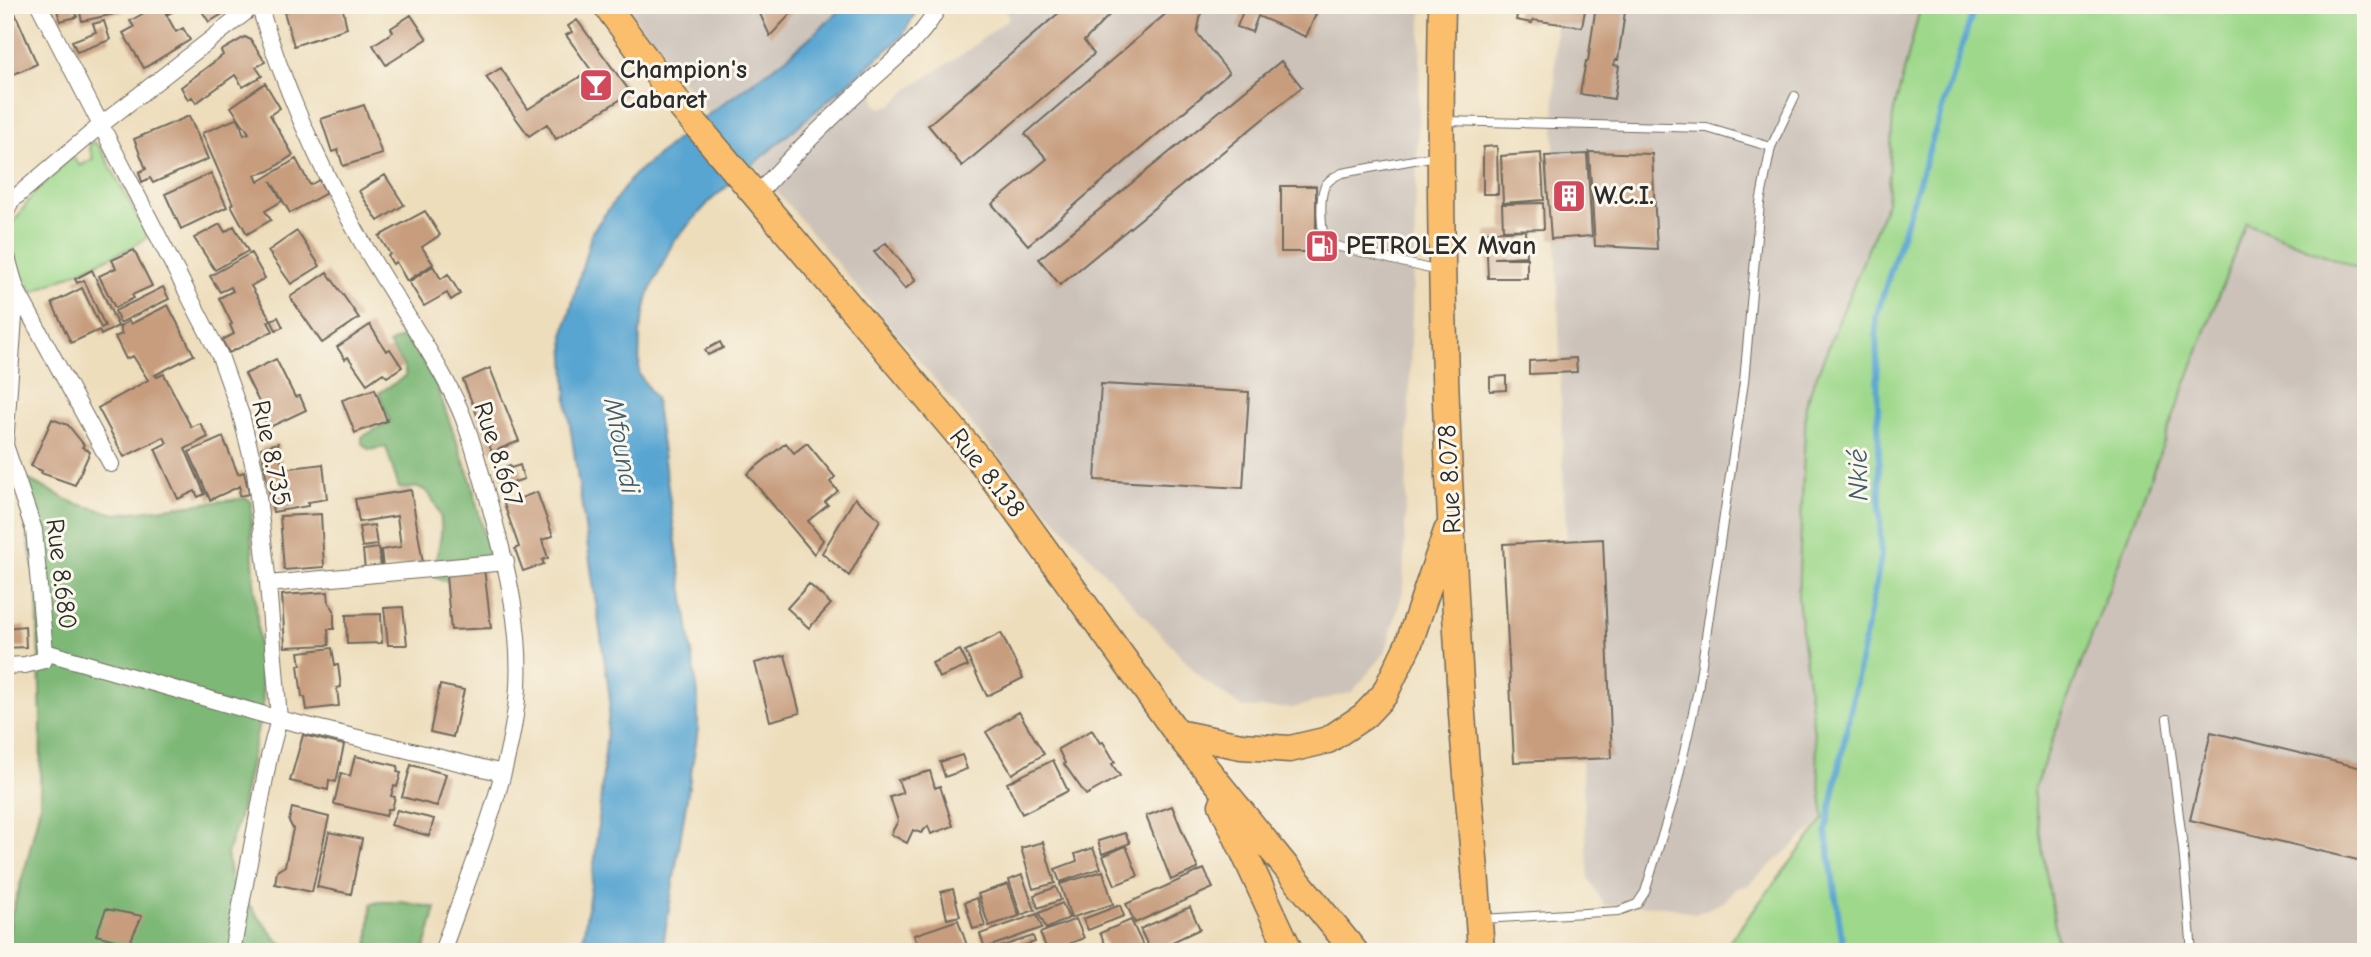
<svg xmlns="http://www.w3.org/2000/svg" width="2371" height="957" viewBox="0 0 2371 957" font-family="'Comic Neue',sans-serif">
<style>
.industrial{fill:#ccc2b9}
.green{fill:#9ed88b;stroke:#64825b;stroke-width:2}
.forest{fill:#7eb877;stroke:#547251;stroke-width:2}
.water{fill:#59a5d1;stroke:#42687e;stroke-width:2}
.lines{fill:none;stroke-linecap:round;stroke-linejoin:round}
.stream{stroke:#59a5d1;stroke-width:6}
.building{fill:#c79d7e}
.service-casing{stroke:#6f695d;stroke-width:10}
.minor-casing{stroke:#6f695d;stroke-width:18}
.primary-casing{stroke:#6f695d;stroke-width:29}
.trunk-casing{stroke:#6f695d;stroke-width:29}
.service{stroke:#fff;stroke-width:8}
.minor{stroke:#fff;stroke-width:16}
.primary{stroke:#fabe6d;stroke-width:26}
.trunk{stroke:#fabe6d;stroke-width:26}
.labels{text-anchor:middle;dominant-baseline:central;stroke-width:6;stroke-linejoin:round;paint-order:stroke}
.poi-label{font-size:26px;font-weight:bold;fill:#2b2b2b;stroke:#fbf7ec;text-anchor:start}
.street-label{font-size:26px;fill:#2b2b2b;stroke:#fbf7ec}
.water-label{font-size:28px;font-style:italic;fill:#3d5c6d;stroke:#fbf7ec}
</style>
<rect width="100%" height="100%" fill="#fbf7ec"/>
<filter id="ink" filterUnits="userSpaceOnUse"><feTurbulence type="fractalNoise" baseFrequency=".0143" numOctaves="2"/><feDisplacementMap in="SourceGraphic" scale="14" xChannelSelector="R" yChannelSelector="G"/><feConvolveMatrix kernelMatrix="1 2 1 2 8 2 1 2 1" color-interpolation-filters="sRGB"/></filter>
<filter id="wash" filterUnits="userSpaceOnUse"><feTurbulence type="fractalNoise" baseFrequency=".00686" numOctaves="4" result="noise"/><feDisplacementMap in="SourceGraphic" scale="28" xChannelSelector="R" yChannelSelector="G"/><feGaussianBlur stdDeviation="1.57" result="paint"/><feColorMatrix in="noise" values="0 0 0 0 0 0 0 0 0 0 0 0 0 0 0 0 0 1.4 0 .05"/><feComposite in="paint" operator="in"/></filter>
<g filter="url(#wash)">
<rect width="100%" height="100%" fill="#edddbb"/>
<path class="industrial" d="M624 5H869L874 35 875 104 881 108 893 104 910 88 967 51 1008 19V15L1003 8 997 10 1002 5H1422L1403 591 1385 653 1352 692 1292 708H1243L1201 678 1013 473 774 188 700 103Z
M1556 5H1921L1893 115 1887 202 1806 402 1798 598 1824 819 1748 885 1735 889 1724 902 1695 914 1667 906 1604 905 1589 879 1564 497 1554 155Z
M2246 223 2366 272V952H2022L2033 793Z"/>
<path class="green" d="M1921 5H2366V272L2246 223 2033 792 2059 952H1721L1824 819 1798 598 1806 402 1887 202 1893 115Z
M93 142 100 147 148 237 128 249 33 292 18 271 9 229 32 196 67 160 73 157 80 166 93 159 89 145Z"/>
<path class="forest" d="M403 337 418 354 434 379 471 481 490 560C476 567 443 594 432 572 439 548 449 521 432 499 429 494 426 489 420 488 413 486 406 490 399 488L386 447 369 450 362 443V437L390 421 379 393 406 376 404 367 389 344Z
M17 474 74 503 116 514 247 498 252 503 251 531 263 703 239 818 227 853 231 882 277 940 297 952H5L11 916 28 858 40 805 41 721 37 588Z
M379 902H402L436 908 424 952H368L371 904Z"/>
<path class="water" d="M847 5H920L901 38 710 201 673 242 648 295 640 331 639 374 655 398 698 694V730L662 952H581L595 858 610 698 567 404 564 333 592 232 633 176 695 124 786 58Z"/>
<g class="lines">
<path class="stream" d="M1844 952 1826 831 1881 558 1876 317 1975 5"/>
</g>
<g id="blocks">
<path class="building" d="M56 5H74L77 17 60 21Z
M78 5H121L123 12 82 21Z
M158 5H161L176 32 183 28 190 40 144 68 123 33 134 27 130 21Z
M164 5H185L168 14Z
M198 5H220L224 13 209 22Z
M304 5H342L347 28 294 46 284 12Z
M756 5H799L770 36Z
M1068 5H1119L1084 41 1094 54 962 166 928 125Z
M1176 5H1203L1197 33 1229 73 1028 245 992 204 1047 159 1025 134Z
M1230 5H1320L1306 37 1258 16 1252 32 1237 27 1243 11Z
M1519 5H1586L1582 27 1533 20 1532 23 1516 20Z
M1596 5H1626L1618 60H1615L1614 65 1619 66 1614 99 1580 94 1586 61H1588Z
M15 13 37 64 5 78V18Z
M411 15 427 39 386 65 373 45 393 32 391 28Z
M577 20 631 93 556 139 547 124 529 136 486 77 501 68 528 109 591 70 566 35 572 32 568 26Z
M104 21 110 40 77 52 72 41 96 32 93 24Z
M245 37 251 40 265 62 256 67 262 76 243 87 235 75 196 103 192 97 188 100 181 87 223 55 221 51Z
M1281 61 1302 87 1060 285 1039 259Z
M265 83 280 108 270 115 293 155 269 171 255 175 258 182 296 159 310 185 319 180 326 193 290 213 271 181 282 201 265 211 271 220 247 234 231 205 233 204 202 133 238 118 244 135 249 133 231 107Z
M364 105 382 154 343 166 338 150 332 152 321 119Z
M189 116 208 159 153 183 150 178 142 182 139 172 146 169 134 139Z
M1497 146 1498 194H1483V147Z
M1589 152 1652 154 1657 249 1595 246Z
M1541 153 1544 200 1503 203 1501 156Z
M1587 154 1592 236 1551 239 1545 156Z
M211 173 227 207 181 229 165 194Z
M385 175 404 205 378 221 359 191Z
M1281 186H1316V252H1281Z
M1543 203 1544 229 1503 230 1502 204Z
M425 211 440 235 422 247 433 264 407 281 396 262 393 264 388 256 390 254 379 236Z
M220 224 225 232 234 226 248 251 215 270 194 238Z
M1525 230 1526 256 1494 258H1527V278H1488L1486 232Z
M297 231 320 266 291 284 268 251Z
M886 243 916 280 905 289 874 252Z
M134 250 152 286 132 295 134 298 115 308 99 276 116 268 112 260Z
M251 253 265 278 251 286 271 320 268 322 273 331 229 353 222 340 234 334 230 325 232 324 219 298 233 291 231 287 220 292 210 276Z
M433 266 441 279 448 274 460 294 451 300 447 293 424 306 409 282Z
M92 270 118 326 101 335 99 330 71 343 52 303 82 288 101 328 105 326 84 280 77 283 75 279Z
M327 272 359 318 322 343 290 297Z
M163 287 169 299 120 323 115 311Z
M168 305 194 355 155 375 157 377 164 374 191 427 200 423 208 437 185 449 205 494 198 497 195 491 178 499 155 449 167 443 164 437 124 457 98 408 148 380 133 356 126 359 115 337 122 334 119 327 129 321 131 324Z
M278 317 283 327 276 330 271 320Z
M370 325 386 351 390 349 402 367 387 377 383 373 367 384 348 357 345 359 337 347Z
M720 342 723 348 708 355 705 350Z
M1576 358 1577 372 1529 374V361Z
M276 359 295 397 300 396 306 410 268 428 261 414 264 412 245 374Z
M490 368 519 441 492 452 463 380Z
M1506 376V390L1490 391V377Z
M1101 384 1249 392 1243 488 1095 480Z
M375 389 387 421 355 433 342 400Z
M52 419 68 425 84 445 82 447 90 452 75 485 41 473 42 471 31 466Z
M223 437 238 474 244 472 249 494 239 496 240 486 210 500 189 452Z
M278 443 283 469 323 464 327 499 308 502V506L273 512 261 448Z
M786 443 794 453 807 443 835 477 830 482 838 491 825 502 828 505 808 521 823 540 814 554 747 474Z
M510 465 511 468 520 465 524 479 505 485 498 469Z
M411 490 423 563 383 568 381 550 401 547 397 516 359 522 355 499Z
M537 492 553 536 542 540 548 558 542 560 544 564 523 571 515 549 519 547 504 504Z
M855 498 880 520 849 576 822 553Z
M321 514 324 567 284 570 280 516Z
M374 525 377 545 362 547 359 527Z
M1603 539 1612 758 1514 762 1503 544Z
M379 548 381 568 365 570 363 550Z
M484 568 491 628 451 630 446 576Z
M809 584 831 604 809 628 787 608Z
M328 592 329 603 334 610V629H328L329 645 285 647 282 595Z
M403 607 407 645H388L384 608Z
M381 614 382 643 347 644 346 615Z
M25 626 26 647 5 648V628Z
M1001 633 1023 678 987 696 965 651Z
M332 648 335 665H338L341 687 337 688 339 706 307 710 305 697H302L298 665H301L299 652Z
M960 650 968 666 939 678 932 663Z
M785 655 800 713 770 721 755 663Z
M440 685 464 690 453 737 430 732Z
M1019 712 1044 754 1012 774 986 732Z
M1092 730 1100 743 1103 742 1115 762 1112 764 1120 776 1086 795 1064 764 1065 763 1058 749Z
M2211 732 2366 769V862L2190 820Z
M303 735 344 745 336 782 329 780 328 790 290 781Z
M962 755 967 769 945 777 940 762Z
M355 756 398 766 397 772 401 773 397 787 394 786 391 796 395 797 392 809H388L386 816 334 804 341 773 350 776Z
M1053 760 1068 791 1022 814 1007 783Z
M411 765 446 774 437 806 402 797Z
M930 771 935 788 940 786 953 826 931 834 928 826 921 833 913 830 907 843 891 834 898 821 890 797 903 793 898 780Z
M1172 806 1198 869 1171 880 1146 816Z
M292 808 329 817 312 892 275 884 277 871 285 866 293 829 289 821Z
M397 810 434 819 429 836 391 825Z
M329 832 362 839 351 894 317 887Z
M1125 833 1130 843 1102 854 1098 841Z
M1043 842 1055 883 1033 889 1021 848Z
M1126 846 1138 876 1115 885 1103 856Z
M1093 848 1101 868 1060 882 1055 869 1077 861 1075 854Z
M1204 869 1213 888 1135 923 1126 904Z
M1103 871 1113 904 1071 918 1060 884Z
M1022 875 1035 910 1021 915 1009 880Z
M1008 884 1019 916 989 926 978 894Z
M1056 887 1061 900 1038 908 1034 895Z
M953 889 960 916 947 919 941 892Z
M977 898 985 926 973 929 965 902Z
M1062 903 1069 918 1046 929 1039 913Z
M1120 905 1124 916 1088 930 1083 919Z
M1190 907 1200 929 1168 944 1172 952H1151L1140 929Z
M106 909 142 916 129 944 96 935Z
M1037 914 1042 928 985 948 980 934Z
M1076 919 1084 938 1048 952 1040 933Z
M958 920 969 951 920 952 914 935Z
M1131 920 1146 952H1109L1100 933Z
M1033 936 1035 942 1002 952 1000 947Z"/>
</g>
</g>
<g filter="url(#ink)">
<use href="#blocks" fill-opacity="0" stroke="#6f695d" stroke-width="2"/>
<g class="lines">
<g class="service-casing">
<path id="service" d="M1446 121 1707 128 1771 147
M1436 156 1342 173C1335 176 1327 180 1324 188 1320 199 1320 236 1328 244L1438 271
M2167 719 2183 848 2192 952
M1482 919 1619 911 1637 904 1645 892 1674 797 1698 690 1744 382 1760 203 1771 147 1795 96"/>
</g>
<g class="minor-casing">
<path id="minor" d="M39 5 220 356 241 415 255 471 268 584 279 719 269 757 232 952
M259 5C283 85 316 160 357 233 388 290 428 343 456 401 470 430 477 461 486 491 506 562 527 640 515 715 503 796 469 875 442 952
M756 196C789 158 826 123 863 88 887 65 926 36 939 5
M5 214 11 201 102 124 255 5
M5 250 16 289 5 445 34 530 45 652 44 660 25 665 5 666
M16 289 111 464
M268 584 506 562
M45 652 279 719 503 773"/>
</g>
<g class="primary-casing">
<path id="primary" d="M606 5 682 108 983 464 1177 733 1355 952
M1222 805 1290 952"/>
</g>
<g class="trunk-casing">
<path id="trunk" d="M1442 5C1437 242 1447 478 1462 714 1468 793 1476 872 1481 952
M1177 733 1241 746 1290 749 1328 740 1364 716 1384 695 1409 643 1447 531"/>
</g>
<use href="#service" class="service"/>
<use href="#minor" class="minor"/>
<use href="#primary" class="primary"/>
<use href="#trunk" class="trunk"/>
</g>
</g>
<defs>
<g id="bar-square" transform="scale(1.75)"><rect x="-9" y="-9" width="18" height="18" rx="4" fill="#d1495b" stroke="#fbf7ec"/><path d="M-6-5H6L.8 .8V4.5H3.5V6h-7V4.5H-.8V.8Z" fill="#fff"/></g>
<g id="building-square" transform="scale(1.75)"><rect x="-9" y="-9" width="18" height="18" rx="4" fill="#d1495b" stroke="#fbf7ec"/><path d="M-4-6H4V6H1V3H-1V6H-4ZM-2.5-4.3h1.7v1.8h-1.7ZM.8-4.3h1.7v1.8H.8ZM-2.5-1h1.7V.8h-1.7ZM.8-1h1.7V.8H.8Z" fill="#fff"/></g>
<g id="fuel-square" transform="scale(1.75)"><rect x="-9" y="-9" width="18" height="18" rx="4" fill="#d1495b" stroke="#fbf7ec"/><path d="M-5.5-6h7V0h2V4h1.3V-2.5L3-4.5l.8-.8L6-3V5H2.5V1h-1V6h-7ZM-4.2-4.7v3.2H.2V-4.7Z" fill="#fff"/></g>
</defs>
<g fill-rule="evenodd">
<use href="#bar-square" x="596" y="85"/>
<use href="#building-square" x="1569" y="196"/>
<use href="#fuel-square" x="1322" y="246"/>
</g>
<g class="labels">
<g class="poi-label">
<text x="620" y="70">Champion's<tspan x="620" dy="30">Cabaret</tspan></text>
<text x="1594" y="196">W.C.I.</text>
<text x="1346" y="246">PETROLEX Mvan</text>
</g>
<g class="street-label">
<text transform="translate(271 453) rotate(78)">Rue 8.735</text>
<text transform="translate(498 454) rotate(72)">Rue 8.667</text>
<text transform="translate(987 473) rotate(52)">Rue 8.138</text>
<text transform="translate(1450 479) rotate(-93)">Rue 8.078</text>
<text transform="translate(61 574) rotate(83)">Rue 8.680</text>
</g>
<g class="water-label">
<text transform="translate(622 446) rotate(79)">Mfoundi</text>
<text transform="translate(1858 475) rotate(-91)">Nkié</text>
</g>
</g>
<rect width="2371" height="957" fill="none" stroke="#fbf7ec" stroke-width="28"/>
</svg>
